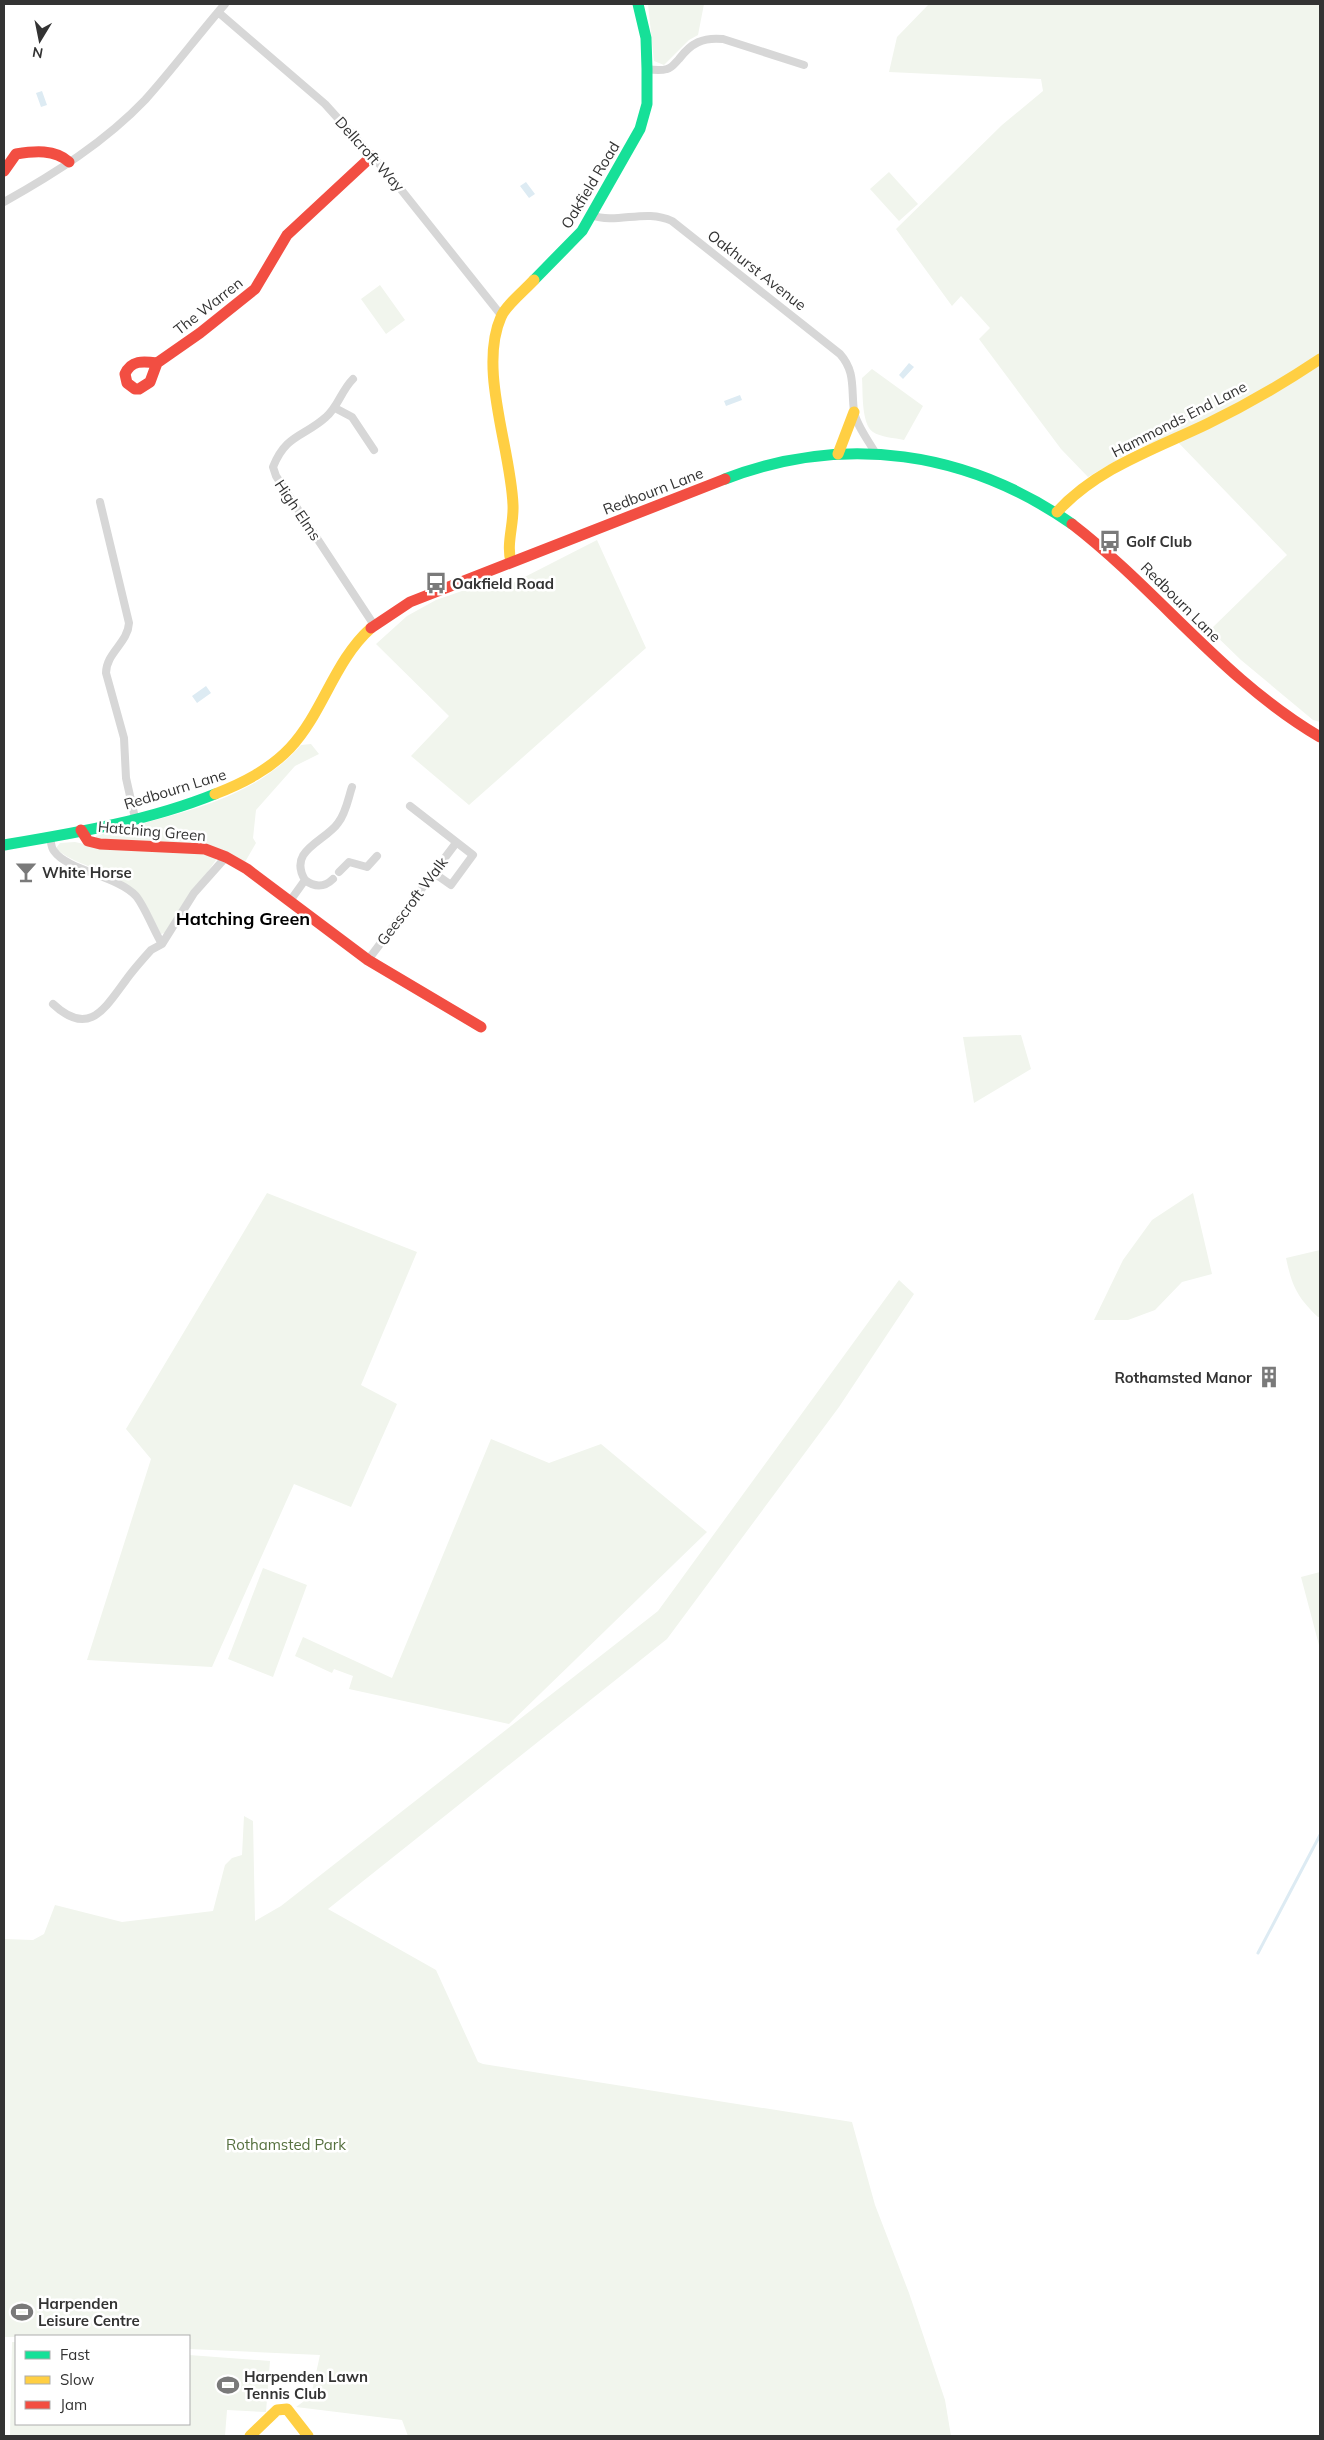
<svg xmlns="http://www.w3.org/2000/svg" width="1324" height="2440" viewBox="0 0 1324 2440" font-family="Mulish,sans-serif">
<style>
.green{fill:#f1f5ed}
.water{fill:#ddebf3}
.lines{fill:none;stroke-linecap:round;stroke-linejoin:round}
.stream{stroke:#ddebf3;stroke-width:3}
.street{stroke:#d7d7d7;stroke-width:8}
.fast{stroke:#16e098;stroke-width:11}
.slow{stroke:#ffcf43;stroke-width:11}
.jam{stroke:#f24e42;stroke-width:11}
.labels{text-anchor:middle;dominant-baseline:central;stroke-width:5;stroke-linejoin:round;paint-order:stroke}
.street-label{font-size:15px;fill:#333;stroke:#fff}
.poi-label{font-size:15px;font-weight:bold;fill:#333;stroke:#fff;text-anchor:start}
.park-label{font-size:15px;fill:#56703f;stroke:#fff}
.quarter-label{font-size:18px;font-weight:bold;fill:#000;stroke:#fff}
</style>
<rect width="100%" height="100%" fill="#fff"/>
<path class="green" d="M648 4H704L698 35 689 40 664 65 654 61Z
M929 4H1320V722L1313 720 1241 660 1210 630 1287 555 1172 436 1136 449 1088 477 1061 449 979 339 990 328 961 296 952 306 896 229 1002 125 1043 91 1041 79 889 72 897 37Z
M889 172 918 204 899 221 870 189Z
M380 285 405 320 386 334 361 299Z
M872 369 923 406 904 440C895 438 880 437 873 432 861 424 863 391 862 378Z
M597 540 646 648 469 805 411 756 449 716 376 644 407 616 436 600 462 591H497Z
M311 744 319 754 295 766 256 810 253 838 256 843 245 862 221 849 96 840V836C167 815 250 804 301 745Z
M75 842 103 848 209 853 218 857 165 933 161 934C141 892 134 884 90 867 79 862 64 857 56 848L60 843Z
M1021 1035 1031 1069 974 1103 963 1037Z
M267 1193 417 1252 361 1385 397 1404 351 1507 294 1484 212 1667 87 1660 151 1459 126 1429Z
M1193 1193 1212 1274 1182 1282 1155 1310 1128 1320H1094L1123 1260 1152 1220Z
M1320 1250V1317H1318C1297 1297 1292 1286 1286 1258Z
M899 1280 914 1294 839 1407 667 1639 328 1909 436 1970 478 2062 483 2064 852 2122 875 2205 909 2293 945 2400 951 2436H408L402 2420 296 2407 311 2396 320 2355 189 2349V2336L4 2337V1939L33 1940 44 1934 55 1905 122 1922 213 1911 225 1865 232 1858 242 1855 244 1816 253 1821 255 1921 281 1906 658 1611Z
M491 1439 549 1463 601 1444 707 1532 509 1724 349 1689 353 1676 334 1669 332 1673 295 1656 303 1637 392 1678Z
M263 1568 307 1585 273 1677 228 1659Z
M1320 1572V1649L1301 1577Z
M12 2342H16V2424H189V2355L270 2361 266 2412 227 2410 225 2436H10Z"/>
<path class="water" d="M42 91 47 105 41 107 36 93Z
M526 182 535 194 529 198 520 186Z
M909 363 914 367 903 379 899 375Z
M740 395 742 400 726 406 724 401Z
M206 686 211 693 197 703 192 696Z"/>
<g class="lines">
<path class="stream" d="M1258 1953 1320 1835"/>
<path class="street" d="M218 12 325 104 391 177 501 315
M647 69C653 70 660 71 667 69 672 68 675 63 679 59 691 43 703 37 723 39L804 65
M4 202C54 174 105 142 145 100 173 69 198 35 225 4
M591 215C617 225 645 208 672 221L840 354C856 372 851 389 854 411 856 425 869 441 876 454
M353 379C341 391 338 407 326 417 304 437 286 434 273 467L276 476 374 625
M335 408 352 417 374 450
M100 502 129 623C128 643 106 653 106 673L124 738 126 778 135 818
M410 806 473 855 451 885 434 873
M50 837C51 841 51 848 54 851 68 871 116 875 136 896 145 907 154 931 162 944
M339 872 349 862 367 867 377 856
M305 880C287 850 326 841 338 823 346 813 348 799 352 787
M290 901 305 880C314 887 324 888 333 879
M368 960 456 843
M53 1004C89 1038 105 1008 126 980 133 970 142 960 151 950L162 944 194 893 226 857"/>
<path class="fast" d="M534 280 582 231 640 129 647 104V69L646 38 638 4
M725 479C845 433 967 451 1072 524
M4 845C75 833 148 821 215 794"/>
<path class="slow" d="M838 454 854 412
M1057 512C1097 468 1155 449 1207 424 1246 405 1284 383 1320 359
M511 562C506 543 514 525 513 505 511 449 478 369 501 317 505 306 526 289 534 280
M215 794C243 783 269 770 290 748 323 713 334 661 371 628
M250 2436 277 2410 287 2409 308 2436"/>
<path class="jam" d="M4 171 16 154C34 151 55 149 69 162
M157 363C143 361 131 360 125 374L127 383 135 389H139L150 382 157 363 200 333 255 289 287 235 372 156
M1072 524C1160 592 1223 680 1320 737
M371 628 410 602 725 479
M81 830 88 841 100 844 205 849 226 857 247 869 368 960 481 1027"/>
</g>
<defs>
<g id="bus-bare" transform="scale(1.725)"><path d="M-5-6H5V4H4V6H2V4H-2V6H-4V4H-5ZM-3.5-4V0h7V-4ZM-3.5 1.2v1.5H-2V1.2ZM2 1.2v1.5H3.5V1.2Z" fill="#7a7a7a" stroke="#fff" stroke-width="2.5" paint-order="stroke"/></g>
<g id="bar-bare" transform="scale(1.725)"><path d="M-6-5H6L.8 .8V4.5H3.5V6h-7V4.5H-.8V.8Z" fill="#7a7a7a" stroke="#fff" stroke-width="2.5" paint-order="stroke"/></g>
<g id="building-bare" transform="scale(1.725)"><path d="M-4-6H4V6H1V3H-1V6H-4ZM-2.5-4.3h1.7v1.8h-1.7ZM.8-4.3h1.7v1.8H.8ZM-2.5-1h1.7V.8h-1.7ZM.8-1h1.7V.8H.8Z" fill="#7a7a7a" stroke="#fff" stroke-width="2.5" paint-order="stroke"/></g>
<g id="stadium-bare" transform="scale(1.725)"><path d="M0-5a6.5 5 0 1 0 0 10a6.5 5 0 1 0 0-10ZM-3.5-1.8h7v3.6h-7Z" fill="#7a7a7a" stroke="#fff" stroke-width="2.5" paint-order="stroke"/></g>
</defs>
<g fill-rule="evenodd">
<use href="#bus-bare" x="1110" y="541"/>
<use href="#bus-bare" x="436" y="583"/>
<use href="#bar-bare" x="26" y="872"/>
<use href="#building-bare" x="1269" y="1377"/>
<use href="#stadium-bare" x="22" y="2312"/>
<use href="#stadium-bare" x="228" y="2385"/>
</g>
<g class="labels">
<g class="street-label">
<text transform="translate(370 154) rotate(48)">Dellcroft Way</text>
<text transform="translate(590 185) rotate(-59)">Oakfield Road</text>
<text transform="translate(757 270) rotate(38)">Oakhurst Avenue</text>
<text transform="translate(208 306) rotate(-38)">The Warren</text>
<text transform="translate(1179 419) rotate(-27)">Hammonds End Lane</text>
<text transform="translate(653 491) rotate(-21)">Redbourn Lane</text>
<text transform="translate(298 510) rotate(56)">High Elms</text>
<text transform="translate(1181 602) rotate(45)">Redbourn Lane</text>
<text transform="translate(175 789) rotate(-17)">Redbourn Lane</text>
<text transform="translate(152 831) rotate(5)">Hatching Green</text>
<text transform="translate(412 901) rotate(-53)">Geescroft Walk</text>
</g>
<g class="poi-label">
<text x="1126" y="541">Golf Club</text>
<text x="452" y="583">Oakfield Road</text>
<text x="42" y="872">White Horse</text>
<text x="1252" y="1377" text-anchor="end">Rothamsted Manor</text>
<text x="38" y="2303">Harpenden<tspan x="38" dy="17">Leisure Centre</tspan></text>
<text x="244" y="2376">Harpenden Lawn<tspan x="244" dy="17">Tennis Club</tspan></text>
</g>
<g class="park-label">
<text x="286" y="2144">Rothamsted Park</text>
</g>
<g class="quarter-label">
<text x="243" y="918">Hatching Green</text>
</g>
</g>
<rect width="1324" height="2440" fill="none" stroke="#333333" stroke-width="10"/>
<rect x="15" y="2335" width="175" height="90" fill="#ffffff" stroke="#adadad"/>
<rect x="25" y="2351" width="25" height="8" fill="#16e098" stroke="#adadad"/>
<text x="60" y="2360" font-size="15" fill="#333333">Fast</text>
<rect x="25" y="2376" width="25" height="8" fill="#ffcf43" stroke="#adadad"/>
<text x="60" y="2385" font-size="15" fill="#333333">Slow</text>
<rect x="25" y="2401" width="25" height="8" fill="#f24e42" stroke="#adadad"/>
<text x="60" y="2410" font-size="15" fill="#333333">Jam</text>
<g transform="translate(40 40) rotate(190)" stroke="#ffffff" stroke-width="4" paint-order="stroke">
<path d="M0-4L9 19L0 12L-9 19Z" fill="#333333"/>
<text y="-8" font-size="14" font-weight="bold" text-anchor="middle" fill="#333333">N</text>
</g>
</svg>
